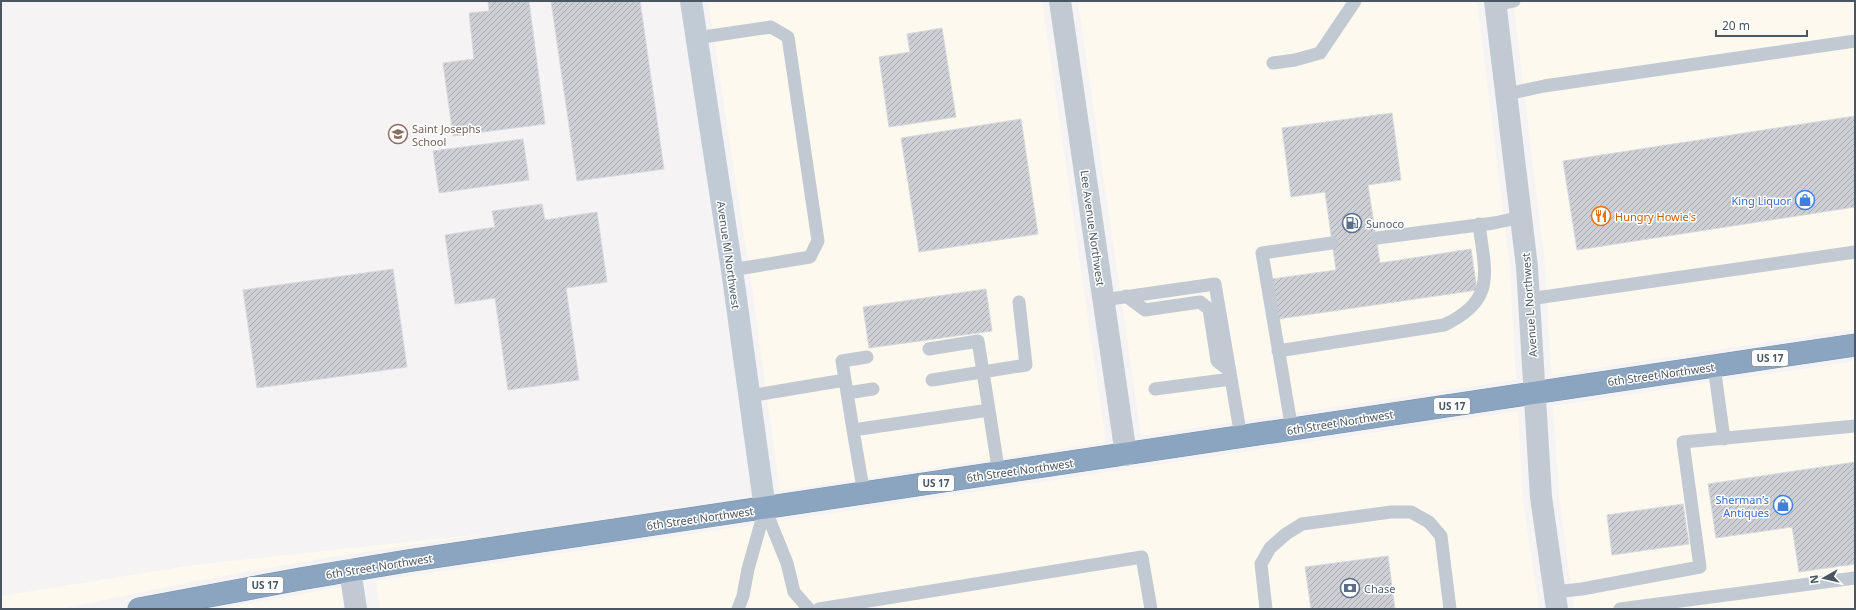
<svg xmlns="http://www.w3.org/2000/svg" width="1856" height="610" viewBox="0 0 1856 610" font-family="'Noto Sans',sans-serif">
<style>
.commercial{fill:#fdf9ef}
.building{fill:url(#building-hatch);stroke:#d7d9de}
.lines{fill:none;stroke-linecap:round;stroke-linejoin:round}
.highway-casing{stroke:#7690ad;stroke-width:23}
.lane{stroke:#c1cad2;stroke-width:13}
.street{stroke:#c1cad2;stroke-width:22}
.secondary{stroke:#c1cbd6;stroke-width:22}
.highway{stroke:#8ba5c1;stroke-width:22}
.labels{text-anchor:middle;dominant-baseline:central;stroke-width:3;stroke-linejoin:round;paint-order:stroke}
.shield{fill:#fff;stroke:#808990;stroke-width:1}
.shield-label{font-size:10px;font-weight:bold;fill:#4a5661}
.education-label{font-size:11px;fill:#785e54;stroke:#fff;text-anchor:start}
.shop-label{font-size:11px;fill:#366cbe;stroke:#fff;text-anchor:end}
.food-label{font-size:11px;fill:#c56008;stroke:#fff;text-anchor:start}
.service-label{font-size:11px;fill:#4e5e75;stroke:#fff;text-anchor:start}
.street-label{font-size:11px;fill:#4a5661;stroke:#fff}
</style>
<defs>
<pattern id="building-hatch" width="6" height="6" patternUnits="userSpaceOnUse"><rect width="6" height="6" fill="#cdcfd5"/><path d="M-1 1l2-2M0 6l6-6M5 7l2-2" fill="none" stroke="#a8abb0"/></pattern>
</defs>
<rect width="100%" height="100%" fill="#f5f3f3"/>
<path class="commercial" d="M708 1H1042L1106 442 780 491 749 267Z
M1078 1H1477L1510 268 1516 380 1141 436Z
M1513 1H1855V329L1551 375 1545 265Z
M1855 361V609H1574L1559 495 1553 406Z
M1518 411 1523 499 1539 609H380L376 581Z
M493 533 337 556 195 581 61 609H1V596L194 565Z
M341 587 344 609H219Z"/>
<path class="building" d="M488 1H529L545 124 453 136 443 63 474 59 469 13 489 11Z
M551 1H640L664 169 577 181Z
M942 28 956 117 889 127 879 57 910 52 907 34Z
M1392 113 1401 180 1368 185 1380 263 1471 249 1477 290 1278 319 1272 279 1336 270 1325 192 1291 197 1282 128Z
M1855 116V207L1577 250 1563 161Z
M1021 119 1038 234 919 252 901 138Z
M523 139 529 180 439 193 433 151Z
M542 204 545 220 597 212 607 282 566 288 579 380 508 390 495 298 455 304 445 235 495 227 492 211Z
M393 269 407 367 257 388 243 290Z
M986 289 992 331 869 348 863 307Z
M1855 462V564L1799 572 1792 527 1716 538 1708 484Z
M1683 504 1689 544 1612 555 1607 515Z
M1388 556 1395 609H1311L1305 567Z"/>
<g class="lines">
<g class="highway-casing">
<path id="highway" d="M139 609 300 579 407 561 1855 345"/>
</g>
<path class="lane" d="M1496 5 1514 1
M696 38 771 27 788 37 818 241 810 257 732 270
M1273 63 1295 60 1320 53 1355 1
M1507 94 1544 86 1855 41
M1377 238 1494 223 1522 217
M1126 296 1145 310 1200 302 1209 309 1217 361 1230 371
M1529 299 1855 252
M1103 300 1215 284 1241 437
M929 349 978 341 989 410
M1278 351 1444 325C1497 300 1485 273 1479 224
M1714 366 1724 439
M845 380 842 361 867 357
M932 380 1026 365 1019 302
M1155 389 1231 379
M847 393 873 389
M749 396 845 380 853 430 989 410 999 474
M853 430 864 494
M1292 430 1262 253 1332 243
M1554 592 1582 589 1700 567 1683 442 1855 426
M738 609 743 596 748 569 765 509 787 563 794 592 809 609
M819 609 1142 557 1151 609
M1266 609 1261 564 1270 548 1286 534 1302 524 1391 512H1411L1429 522 1441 536 1450 609
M1620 609 1855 578"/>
<path class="street" d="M1060 1 1126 455
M1495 1 1527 267 1541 497 1557 609
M350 570 356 609"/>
<path class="secondary" d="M691 1 732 270 765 509"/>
<use href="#highway" class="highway"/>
</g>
<defs>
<g id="school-ring" transform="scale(1)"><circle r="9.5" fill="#fff" stroke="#8d6e63" stroke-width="1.5"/><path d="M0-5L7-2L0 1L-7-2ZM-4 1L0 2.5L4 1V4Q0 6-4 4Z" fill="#8d6e63"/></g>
<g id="shop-ring" transform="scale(1)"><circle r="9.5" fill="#fff" stroke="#3f7fe0" stroke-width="1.5"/><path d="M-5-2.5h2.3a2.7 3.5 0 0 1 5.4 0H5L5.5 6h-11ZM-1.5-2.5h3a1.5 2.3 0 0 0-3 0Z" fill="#3f7fe0"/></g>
<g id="restaurant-ring" transform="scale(1)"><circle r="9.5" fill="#fff" stroke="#e8710a" stroke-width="1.5"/><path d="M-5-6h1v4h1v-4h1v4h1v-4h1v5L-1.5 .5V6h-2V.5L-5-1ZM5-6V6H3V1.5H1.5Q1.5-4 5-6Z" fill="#e8710a"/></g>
<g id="fuel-ring" transform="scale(1)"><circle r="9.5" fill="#fff" stroke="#5c6f8a" stroke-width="1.5"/><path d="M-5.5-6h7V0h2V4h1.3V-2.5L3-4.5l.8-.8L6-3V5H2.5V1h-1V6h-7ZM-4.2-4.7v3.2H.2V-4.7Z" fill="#5c6f8a"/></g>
<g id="bank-ring" transform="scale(1)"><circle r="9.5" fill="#fff" stroke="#5c6f8a" stroke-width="1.5"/><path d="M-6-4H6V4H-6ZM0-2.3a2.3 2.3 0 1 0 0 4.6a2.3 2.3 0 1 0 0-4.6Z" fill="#5c6f8a"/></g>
</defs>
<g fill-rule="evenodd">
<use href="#school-ring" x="398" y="134"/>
<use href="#shop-ring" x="1805" y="200"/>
<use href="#restaurant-ring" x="1601" y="216"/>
<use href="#fuel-ring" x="1352" y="223"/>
<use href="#shop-ring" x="1783" y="505"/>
<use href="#bank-ring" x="1350" y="588"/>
</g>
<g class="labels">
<g class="shield">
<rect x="1752" y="350" width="36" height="16" rx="3"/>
<rect x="1434" y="398" width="36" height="16" rx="3"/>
<rect x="918" y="475" width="36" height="16" rx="3"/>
<rect x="247" y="577" width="36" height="16" rx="3"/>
</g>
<g class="shield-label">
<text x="1770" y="358">US 17</text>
<text x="1452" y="406">US 17</text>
<text x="936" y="483">US 17</text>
<text x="265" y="585">US 17</text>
</g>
<g class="education-label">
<text x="412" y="128">Saint Josephs<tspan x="412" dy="13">School</tspan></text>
</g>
<g class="shop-label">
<text x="1791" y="200">King Liquor</text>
<text x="1769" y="499">Sherman’s<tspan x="1769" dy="13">Antiques</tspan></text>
</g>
<g class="food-label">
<text x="1615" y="216">Hungry Howie's</text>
</g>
<g class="service-label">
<text x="1366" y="223">Sunoco</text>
<text x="1364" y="588">Chase</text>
</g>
<g class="street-label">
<text transform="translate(1093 228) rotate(82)">Lee Avenue Northwest</text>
<text transform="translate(729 255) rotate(82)">Avenue M Northwest</text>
<text transform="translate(1529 305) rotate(-94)">Avenue L Northwest</text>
<text transform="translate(1661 374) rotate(-8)">6th Street Northwest</text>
<text transform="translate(1340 422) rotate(-9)">6th Street Northwest</text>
<text transform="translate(1020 470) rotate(-8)">6th Street Northwest</text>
<text transform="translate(700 518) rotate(-8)">6th Street Northwest</text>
<text transform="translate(379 566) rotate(-9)">6th Street Northwest</text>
</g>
</g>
<rect width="1856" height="610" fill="none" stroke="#4a5661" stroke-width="4"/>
<g transform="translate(1824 578) rotate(262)" stroke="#ffffff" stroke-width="3" paint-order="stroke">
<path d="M0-3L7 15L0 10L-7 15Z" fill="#4a5661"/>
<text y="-6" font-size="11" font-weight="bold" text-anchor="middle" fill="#4a5661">N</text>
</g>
<path d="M1716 30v6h91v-6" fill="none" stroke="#4a5661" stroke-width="2"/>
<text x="1722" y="30" font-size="12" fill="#4a5661" stroke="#ffffff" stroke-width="3" paint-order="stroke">20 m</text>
</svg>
